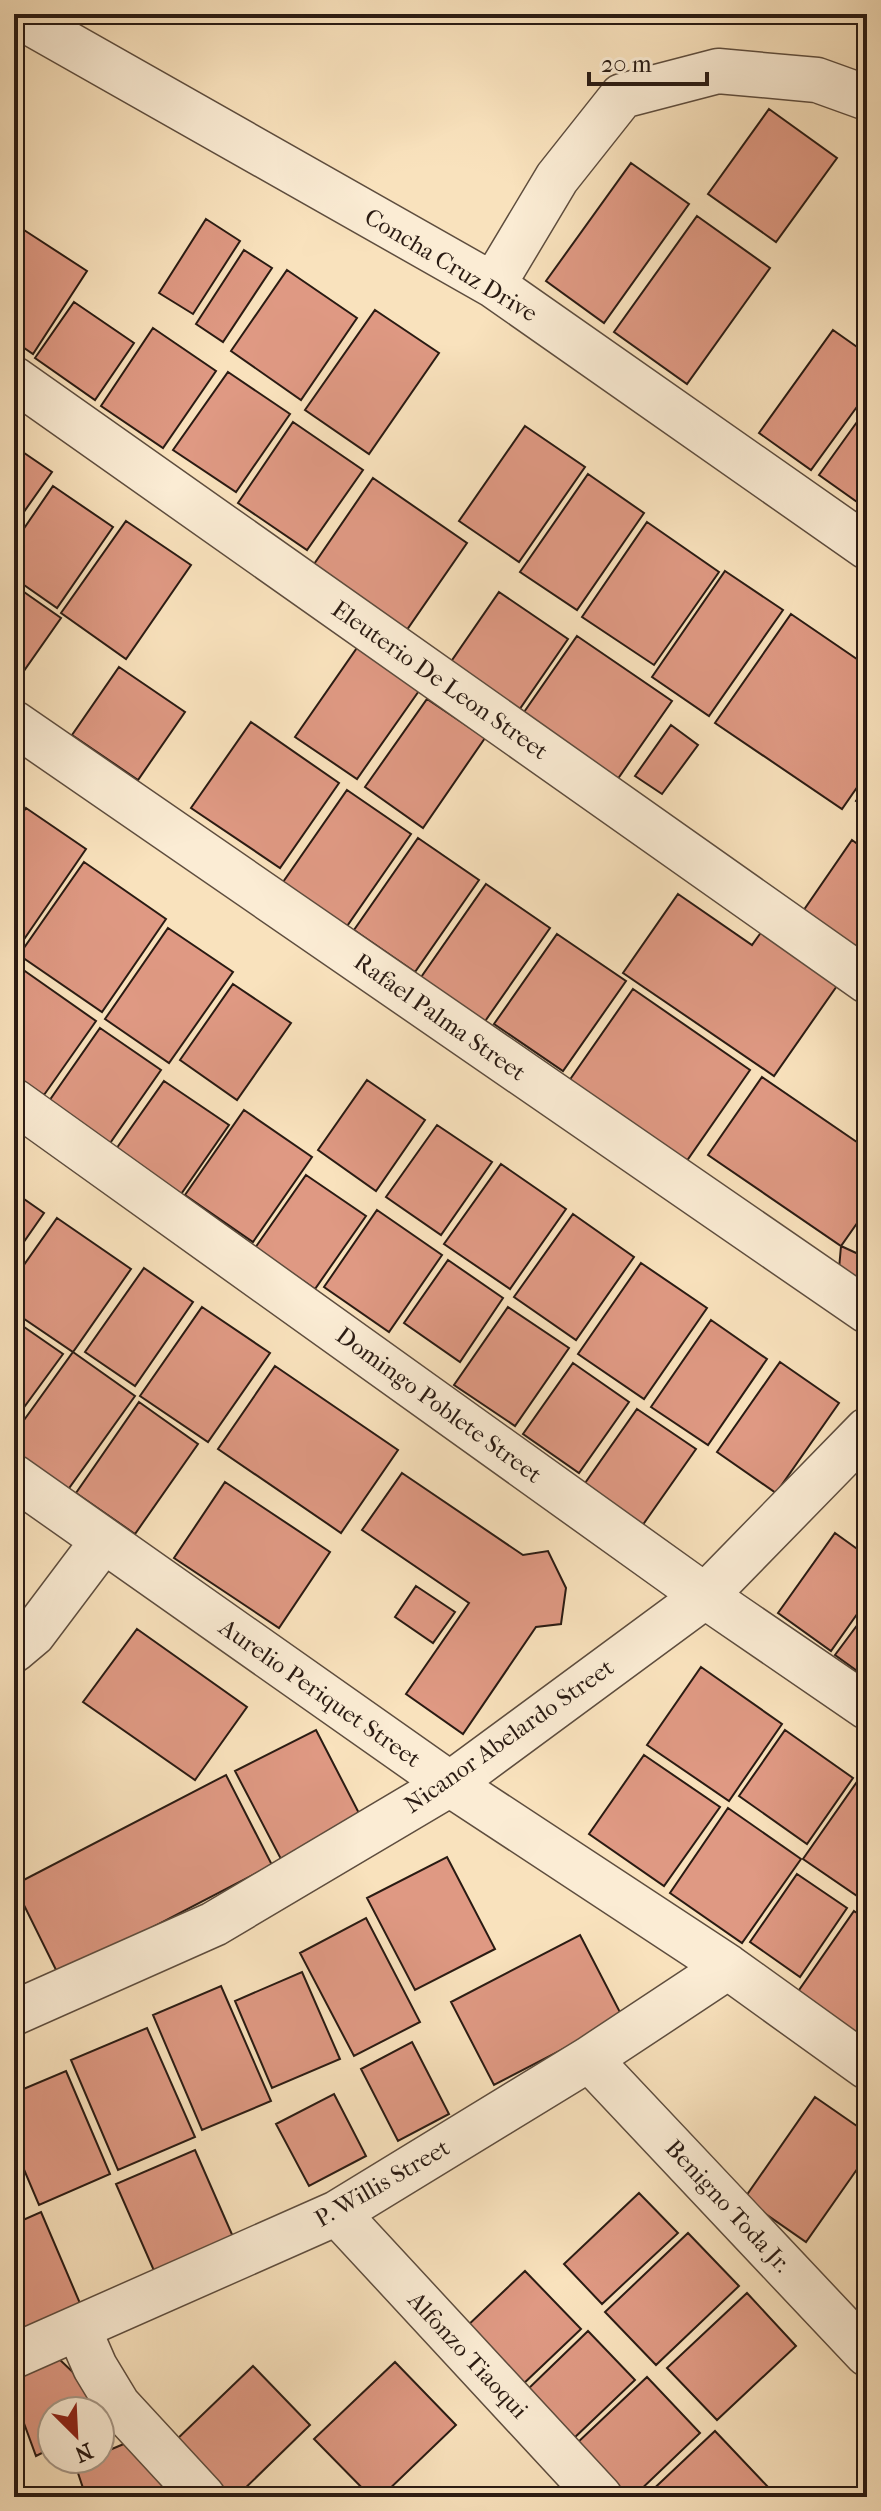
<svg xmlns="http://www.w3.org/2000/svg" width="881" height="2511" viewBox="0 0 881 2511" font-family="'IM FELL French Canon',serif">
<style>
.building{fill:#df9983;stroke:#2a1b13;stroke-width:2}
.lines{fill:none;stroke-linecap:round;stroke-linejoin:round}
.minor-casing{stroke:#5e4d3e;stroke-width:47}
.minor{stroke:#fbecd4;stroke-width:44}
.labels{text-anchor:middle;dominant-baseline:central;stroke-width:6;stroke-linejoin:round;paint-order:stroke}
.street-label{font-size:24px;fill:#2a1b13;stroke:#fbecd4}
</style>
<rect width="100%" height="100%" fill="#f9e2bd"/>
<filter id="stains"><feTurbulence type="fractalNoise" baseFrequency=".0025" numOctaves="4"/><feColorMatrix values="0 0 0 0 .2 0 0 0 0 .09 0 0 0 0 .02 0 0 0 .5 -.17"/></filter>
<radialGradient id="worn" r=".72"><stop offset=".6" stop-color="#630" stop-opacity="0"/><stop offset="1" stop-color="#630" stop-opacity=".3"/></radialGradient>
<path class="building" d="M769 109 837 158 776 242 708 194Z
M631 163 689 204 604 323 546 281Z
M697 216 770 268 687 384 614 332Z
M206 219 240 241 193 314 159 293Z
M24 230 87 271 33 354 14 341V245Z
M244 250 272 268 223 342 196 324Z
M287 270 357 318 301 400 231 351Z
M74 302 134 343 95 400 35 358Z
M375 310 439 353 369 454 305 410Z
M153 328 216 371 163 448 101 406Z
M833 330 867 354V393L811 470 759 433Z
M228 372 290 414 236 492 173 450Z
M867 408V509L819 475Z
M293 422 363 470 307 550 238 503Z
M525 426 585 467 519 562 459 521Z
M14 446 52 472 14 526Z
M588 474 644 513 577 610 520 572Z
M373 478 467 543 404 634 310 570Z
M53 486 113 527 57 608 14 578V543Z
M126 521 191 565 126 659 61 613Z
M647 522 719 572 654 665 582 617Z
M725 571 783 610 709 716 652 677Z
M14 585 61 618 14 685Z
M499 592 568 639 517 713 448 666Z
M791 614 867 666V773L842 809 715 723Z
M577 636 672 701 617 780 522 715Z
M359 645 421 688 357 779 295 737Z
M119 667 185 712 138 780 72 735Z
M427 699 485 738 423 828 365 787Z
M251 722 339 783 280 868 191 808Z
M671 725 698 745 662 794 635 776Z
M867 785V808L856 801Z
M347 790 411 834 345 929 281 885Z
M26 808 86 849 16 951 14 949V825Z
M418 838 479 880 415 972 354 930Z
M852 840 867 851V963L799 917Z
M84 862 166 919 102 1012 19 955Z
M486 884 550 928 481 1027 417 983Z
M678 894 752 945 762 931 839 983 774 1076 623 973Z
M168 928 233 972 169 1063 105 1019Z
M557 934 626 981 563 1071 494 1024Z
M22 969 96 1021 44 1095 14 1075V980Z
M233 984 291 1023 237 1100 180 1060Z
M633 989 750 1070 686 1162 569 1081Z
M100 1028 161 1070 108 1146 47 1104Z
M762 1077 867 1149V1209L841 1246 708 1155Z
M367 1080 425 1120 376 1191 318 1150Z
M164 1081 229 1125 179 1197 114 1152Z
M244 1110 312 1157 253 1242 185 1195Z
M437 1125 492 1162 441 1235 386 1197Z
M501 1164 566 1209 510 1289 444 1244Z
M306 1175 366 1216 315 1289 255 1248Z
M14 1192 44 1213 14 1256Z
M377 1210 442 1255 389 1332 324 1287Z
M573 1214 634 1257 576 1340 514 1297Z
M57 1218 131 1269 73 1352 14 1312V1279Z
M841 1246 867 1258V1289L839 1269Z
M448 1260 503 1298 460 1362 404 1323Z
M641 1263 707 1308 644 1399 578 1354Z
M144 1268 193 1302 135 1386 85 1352Z
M202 1307 270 1353 208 1442 140 1396Z
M508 1307 569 1348 515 1426 454 1385Z
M14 1320 63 1354 14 1421Z
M711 1320 767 1359 708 1445 651 1407Z
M73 1352 135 1396 67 1491 14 1454V1434Z
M780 1362 839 1403 776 1493 717 1452Z
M573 1363 629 1402 579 1473 523 1434Z
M275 1366 398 1450 341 1533 218 1449Z
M139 1402 198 1444 135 1534 76 1493Z
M637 1409 696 1449 642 1526 583 1486Z
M402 1473 523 1555 548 1551 566 1588 561 1624 536 1627 463 1734 406 1694 469 1603 362 1530Z
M225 1482 330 1552 279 1628 174 1558Z
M835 1533 867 1556V1600L831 1651 778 1613Z
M416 1586 455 1612 433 1643 395 1617Z
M867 1612V1678L835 1655Z
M137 1629 247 1707 195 1780 83 1702Z
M701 1667 782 1724 729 1801 647 1745Z
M316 1730 362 1819 282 1861 235 1771Z
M785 1730 853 1778 807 1844 739 1796Z
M644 1755 720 1807 664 1886 589 1834Z
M226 1775 272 1865 59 1976 14 1885Z
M861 1776 867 1781V1894L863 1900 803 1859Z
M728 1808 801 1859 742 1943 670 1893Z
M447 1857 495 1949 415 1990 367 1898Z
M797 1874 847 1908 800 1977 750 1942Z
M854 1911 867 1920V2028L861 2037 797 1993Z
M366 1918 420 2022 354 2056 300 1953Z
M580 1935 623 2018 494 2085 451 2002Z
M302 1972 340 2059 272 2088 235 2001Z
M221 1986 271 2101 202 2130 153 2015Z
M147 2028 195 2137 118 2170 71 2060Z
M412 2042 449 2114 398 2141 361 2069Z
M66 2071 110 2174 39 2205 14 2146V2093Z
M334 2094 366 2156 309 2186 276 2124Z
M815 2097 867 2133V2155L806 2242 744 2199Z
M195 2150 234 2239 155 2273 116 2184Z
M639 2193 678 2233 602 2304 564 2264Z
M41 2212 82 2308 14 2337V2224Z
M688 2233 739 2286 656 2365 605 2312Z
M525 2271 581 2329 520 2387 464 2329Z
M747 2293 796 2346 717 2420 667 2368Z
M588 2331 635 2380 572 2440 526 2391Z
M57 2357 103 2401 114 2435H100V2411H52V2448L36 2456 14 2396V2368Z
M395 2362 456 2425 381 2497H371L314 2439Z
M253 2366 310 2425 236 2497H228L174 2442Z
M647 2377 700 2433 633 2497H627L576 2444Z
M715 2431 769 2488 760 2497H645Z
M138 2438 188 2497H86L75 2464 87 2459H100V2454Z"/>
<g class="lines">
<g class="minor-casing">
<path id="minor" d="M15 14 493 285 867 547
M493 285 557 178 622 96 718 71 817 80 867 98
M14 379 867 981
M14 723 867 1311
M14 1101 705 1596 867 1707
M14 1477 450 1784 728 1967 867 2067
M14 1650 33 1634 103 1541
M14 2013 214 1924 450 1784 705 1596 867 1430
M589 2059 867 2354
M337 2213 600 2497
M78 2328 95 2367 118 2405 203 2497
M14 2356 337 2213 589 2059 728 1967"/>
</g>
<use href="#minor" class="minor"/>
</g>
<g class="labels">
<g class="street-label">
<text transform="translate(451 265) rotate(31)">Concha Cruz Drive</text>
<text transform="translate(440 680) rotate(35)">Eleuterio De Leon Street</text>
<text transform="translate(440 1017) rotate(35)">Rafael Palma Street</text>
<text transform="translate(439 1405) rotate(36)">Domingo Poblete Street</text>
<text transform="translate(320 1693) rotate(35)">Aurelio Periquet Street</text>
<text transform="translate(509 1736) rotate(-35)">Nicanor Abelardo Street</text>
<text transform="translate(382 2183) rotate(-30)">P. Willis Street</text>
<text transform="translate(728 2206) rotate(47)">Benigno Toda Jr.</text>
<text transform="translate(468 2355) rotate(47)">Alfonzo Tiaoqui</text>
</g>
</g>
<rect width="881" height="2511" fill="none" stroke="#f9e2bd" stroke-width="48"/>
<rect x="16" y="16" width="849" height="2479" fill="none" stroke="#2a1b13" stroke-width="4"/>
<rect x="24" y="24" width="833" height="2463" fill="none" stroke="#2a1b13" stroke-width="2"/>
<g transform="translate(76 2435) rotate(156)"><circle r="38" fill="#fbecd4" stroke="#a79887" stroke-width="2"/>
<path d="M0-6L14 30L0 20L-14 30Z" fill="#8f2418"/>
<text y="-12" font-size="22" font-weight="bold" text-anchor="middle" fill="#2a1b13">N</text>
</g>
<path d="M589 72v12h118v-12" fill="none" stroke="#2a1b13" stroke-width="4"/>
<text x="601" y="72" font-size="24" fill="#2a1b13" stroke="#fbecd4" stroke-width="6" paint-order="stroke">20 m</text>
<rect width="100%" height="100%" filter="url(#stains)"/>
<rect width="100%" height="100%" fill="url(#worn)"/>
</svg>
